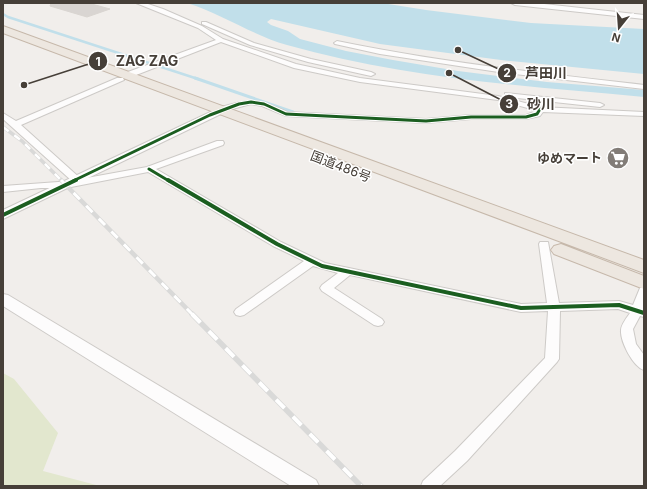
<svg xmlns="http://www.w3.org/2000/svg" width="647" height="489" viewBox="0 0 647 489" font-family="Inter,'Noto Sans JP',sans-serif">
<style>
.green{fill:#e2e7ce}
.water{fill:#c1dfea}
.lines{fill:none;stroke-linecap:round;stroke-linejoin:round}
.stream-far1{stroke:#c1dfea;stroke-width:2.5}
.stream{stroke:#c1dfea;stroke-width:3}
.building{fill:#d9d5d2;stroke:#d9d5d1}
.minor-casing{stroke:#cdcac7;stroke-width:2}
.tertiary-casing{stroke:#cdcac7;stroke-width:2}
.trunk-casing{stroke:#c6b8aa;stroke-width:2}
.minor{fill:#fdfcfc;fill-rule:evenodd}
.tertiary{fill:#fdfcfc;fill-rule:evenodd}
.trunk{fill:#ede7e0;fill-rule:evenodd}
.rail-far2-casing{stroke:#d9d9d8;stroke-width:3.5}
.rail-far1-casing{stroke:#d9d9d8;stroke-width:4.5}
.rail-casing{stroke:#d9d9d8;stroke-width:5.5}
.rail-far2{stroke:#fff;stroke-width:2.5;stroke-dasharray:7;stroke-linecap:butt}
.rail-far1{stroke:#fff;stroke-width:3;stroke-dasharray:9;stroke-linecap:butt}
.rail{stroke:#fff;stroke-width:4;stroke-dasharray:12;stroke-linecap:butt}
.cycleway-far1-casing{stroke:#fff;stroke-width:5}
.cycleway-casing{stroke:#fff;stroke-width:6}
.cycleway-far1{stroke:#1b5e20;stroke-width:3}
.cycleway{stroke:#1b5e20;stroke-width:4}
.labels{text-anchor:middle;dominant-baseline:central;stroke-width:3;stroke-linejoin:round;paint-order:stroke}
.poi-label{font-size:13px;font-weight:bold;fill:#463f38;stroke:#fff;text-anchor:end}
.street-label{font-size:13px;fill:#463f38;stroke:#fff}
.leader{fill:none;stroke:#463f38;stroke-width:1.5}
.callout-dot{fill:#463f38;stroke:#fff;stroke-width:1.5}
.mark-label{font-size:12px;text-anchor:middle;font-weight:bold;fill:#fff}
.callout-label{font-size:14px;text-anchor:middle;font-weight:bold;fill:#463f38;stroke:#fff;stroke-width:3;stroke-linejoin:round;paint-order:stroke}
</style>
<rect width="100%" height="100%" fill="#f1eeeb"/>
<path class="green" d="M3 373 14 379 58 433 43 471 100 486H3Z"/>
<path class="water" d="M187 3H382L426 10 531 23 644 29V74L501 60 380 44 271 19 267 22 271 25 288 31 300 39 346 51 393 60 458 71 547 82 644 90V97C524 86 403 78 287 45 252 35 222 14 187 3Z"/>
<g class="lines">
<path class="stream-far1" d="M3 14 8 17 198 79"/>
<path class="stream" d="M195 78 293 112"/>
</g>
<path class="building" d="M51 3H88L110 9 87 17 50 6Z"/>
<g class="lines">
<g class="minor-casing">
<path id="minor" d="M136 3H145L163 9 202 26 223 39 296 64 360 78 498 96 540 107 644 112V116L543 112 540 116 526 119H471L426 123 286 116 262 106 251 104 221 112H218V108C250 98 257 98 287 112L426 119 471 115H526L534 112 535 110 498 100 360 82 294 68 221 42 131 77H125V73L216 40 198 28Z
M202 22H206L254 43 311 59 371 72 375 74 371 76 308 62 250 45 202 24Z
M337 41C438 62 541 73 644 85V89L505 73 380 54 335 44 334 43Z
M117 78H123L124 80 21 125 81 179 147 167 217 141H223L224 143 223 145 156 169 281 242 325 263 521 304 547 303 539 244 540 242H548L559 303 619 301 633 305 640 288 644 287V317L640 316 633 329 636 344 644 355V370C633 367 620 341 621 330 621 325 627 317 630 313L618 309 560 311 559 359 557 362 467 461 440 486H421L423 481 455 451 545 358 548 311 521 312 350 275 334 288 382 319 384 322 382 325 378 326 374 325 322 291 320 288 322 285 338 273 313 266 244 315 240 316 236 315 234 312 236 309 304 261 273 246 148 172 66 188H41L3 192V186L72 181 3 119V113L16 121Z
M505 93 600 103 604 105 600 107 508 97H505Z"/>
</g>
<g class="tertiary-casing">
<path id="tertiary" d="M511 3H535L644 15V19L515 5Z
M221 107 226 110 225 112 3 219V210Z
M3 294 8 295 316 480 319 486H291L3 306Z"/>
</g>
<g class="trunk-casing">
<path id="trunk" d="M3 26 644 260V273L3 33Z
M561 244 644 276V289L554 254 551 250 554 246Z"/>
</g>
<use href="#minor" class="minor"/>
<use href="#tertiary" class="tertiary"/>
<use href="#trunk" class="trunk"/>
<g class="rail-far2-casing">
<path id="rail-far2" d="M3 127 22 141 62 181"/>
</g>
<g class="rail-far1-casing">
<path id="rail-far1" d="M61 180 193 315"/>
</g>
<g class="rail-casing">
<path id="rail" d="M192 314 361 486"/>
</g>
<use href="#rail-far2" class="rail-far2"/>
<use href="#rail-far1" class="rail-far1"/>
<use href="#rail" class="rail"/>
<g class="cycleway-far1-casing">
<path id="cycleway-far1" d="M149 169 169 181
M73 181 210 115 239 104 251 102 264 104 286 114 426 121 471 117H526L537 114 540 109"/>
</g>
<g class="cycleway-casing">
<path id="cycleway" d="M168 180 277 244 322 266 521 308 619 305 644 313
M3 215 76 180"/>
</g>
<use href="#cycleway-far1" class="cycleway-far1"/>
<use href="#cycleway" class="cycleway"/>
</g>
<defs>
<g id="supermarket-disc" transform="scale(1.15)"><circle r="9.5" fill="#827c77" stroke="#fff"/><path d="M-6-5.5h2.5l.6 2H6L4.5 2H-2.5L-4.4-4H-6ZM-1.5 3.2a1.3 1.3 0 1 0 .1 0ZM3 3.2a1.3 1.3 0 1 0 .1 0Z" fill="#fff"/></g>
</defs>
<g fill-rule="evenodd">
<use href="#supermarket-disc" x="618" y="158"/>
</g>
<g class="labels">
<g class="poi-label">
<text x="602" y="158">ゆめマート</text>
</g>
<g class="street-label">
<text transform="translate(341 166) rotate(21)">国道486号</text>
</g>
</g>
<path class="leader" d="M24 85L98 61M458 50L507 73M449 73L509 104"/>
<g class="callout-dot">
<circle cx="24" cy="85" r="4"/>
<circle cx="458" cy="50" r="4"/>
<circle cx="449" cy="73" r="4"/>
<circle cx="98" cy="61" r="10"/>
<circle cx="507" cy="73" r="10"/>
<circle cx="509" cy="104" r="10"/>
</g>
<g class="mark-label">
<text x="98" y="66">1</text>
<text x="507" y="77">2</text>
<text x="509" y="108">3</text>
</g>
<g class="callout-label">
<text x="147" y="66">ZAG ZAG</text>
<text x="546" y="78">芦田川</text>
<text x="541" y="109">砂川</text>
</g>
<rect width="647" height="489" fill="none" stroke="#463f38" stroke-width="8"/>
<g transform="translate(619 28) rotate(197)" stroke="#ffffff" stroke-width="3" paint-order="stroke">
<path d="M0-3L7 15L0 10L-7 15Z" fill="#463f38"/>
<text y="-6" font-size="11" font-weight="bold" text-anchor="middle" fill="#463f38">N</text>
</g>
</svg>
